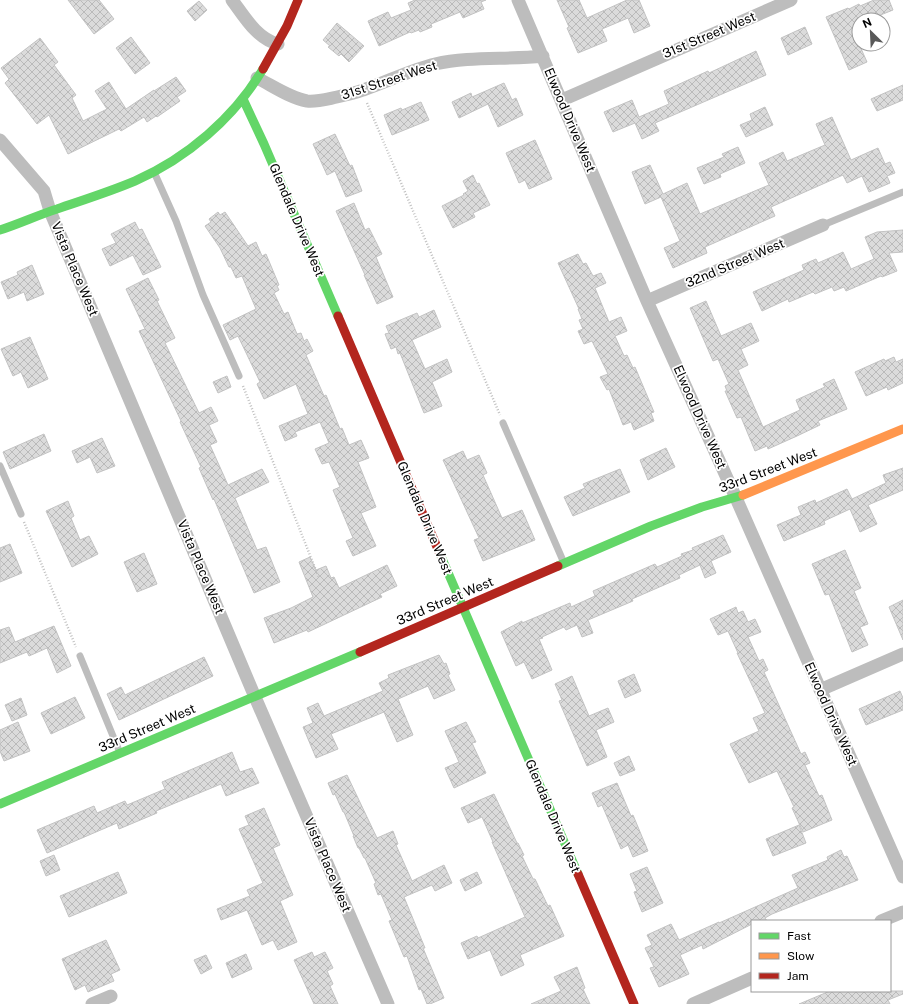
<svg xmlns="http://www.w3.org/2000/svg" width="903" height="1004" viewBox="0 0 903 1004" font-family="'Public Sans',sans-serif">
<style>
.building{fill:url(#building-cross-hatch);stroke:#c3c3c3}
.lines{fill:none;stroke-linecap:round;stroke-linejoin:round}
.path{stroke:#c2c2c2;stroke-width:2.5;stroke-dasharray:1 2;stroke-linecap:butt}
.lane{stroke:#bdbdbd;stroke-width:7}
.street{stroke:#bdbdbd;stroke-width:13}
.fast{stroke:#63d668;stroke-width:9}
.slow{stroke:#ff974d;stroke-width:9}
.jam{stroke:#b3261e;stroke-width:9}
.labels{text-anchor:middle;dominant-baseline:central;stroke-width:3.5;stroke-linejoin:round;paint-order:stroke}
.street-label{font-size:13px;fill:#000;stroke:#fff}
</style>
<defs>
<pattern id="building-cross-hatch" width="8" height="8" patternUnits="userSpaceOnUse"><rect width="8" height="8" fill="#dbdbdb"/><path d="M0 0l8 8M0 8l8-8" fill="none" stroke="#bababa"/></pattern>
</defs>
<rect width="100%" height="100%" fill="#fff"/>
<path class="building" d="M68 0H99L114 19 94 34Z
M415 0H486L481 2 484 9 463 18 460 12 431 24 432 27 420 32 419 30 411 33 410 32 379 46 368 21 388 12 391 18 411 10 408 3Z
M557 0H579L587 18 627 0H639L650 26 634 33 628 18 602 29 607 41 578 53 567 28 569 27Z
M874 0H889L893 10 868 20H859V44L867 62 849 70 826 17 848 8 849 9 859 4 860 6Z
M199 1 207 10 195 21 187 11Z
M337 23 364 46 349 62 341 54 339 56 328 47 330 46 323 40Z
M805 27 812 44 788 55 781 38Z
M131 37 150 63 135 74 116 48Z
M40 38 58 62 54 65 76 95 72 98 83 121 107 109 95 91 109 82 126 109 154 90V91L176 77 186 91 177 97 180 101 157 117 156 116 147 122 144 117 121 131 119 129 68 154 49 115 37 124 5 83 9 79 1 68Z
M756 51 766 75 655 123 659 131 642 139 635 123 613 132 604 112 632 100 639 117 669 104 664 91 708 71 709 73Z
M504 83 512 100 516 98 523 115 498 127 488 104 459 118 452 102 471 93 472 97Z
M903 85V100L877 111 871 99Z
M421 102 429 120 392 135 384 115 401 108 402 110Z
M765 107 773 125 746 137 740 125 752 120 750 114Z
M832 117 851 160 878 148 885 164 890 162 895 173 887 176 890 183 869 192 862 176 847 183 843 175 771 207 775 216 705 247 707 253 673 268 664 248 680 241 661 197 645 204 632 172 650 165 663 194 687 183 700 214 769 185 759 163 783 152 787 161 825 145 816 124Z
M335 134 350 166 352 165 362 191 346 197 335 171 327 175 313 144Z
M535 140 552 179 529 189 525 180 519 183 506 153Z
M738 147 745 163 720 174 721 177 704 184 697 168 724 157 722 154Z
M473 175 477 184 479 183 490 205 473 213 475 217 453 228 442 206 464 195 463 194 468 191 463 181Z
M354 203 365 230 369 228 382 254 376 257 393 297 377 304 364 275H365L336 211Z
M218 212 220 215 225 212 248 246 256 242 262 256 266 254 279 285 277 286 279 290 274 293 284 314 288 312 297 334 301 333 304 341 307 339 313 351 306 355 324 396 326 395 340 429 342 428 349 445 361 440 369 458 358 462 376 507 361 513 376 546 353 556 346 541 353 538 333 490 340 487 329 462 322 464 315 449 329 443 320 422 295 432 297 436 285 441 279 426 308 414 296 384 264 399 257 384 260 382 238 336 230 340 223 325 256 309 242 276 236 278 231 267H229L220 248 205 226 211 222 209 219Z
M135 222 139 230 142 229 161 267 143 275 133 255 110 266 102 249 116 243 111 234Z
M903 230V252L889 253 897 271 882 277 881 276 846 291 844 287 834 291 832 287 815 294 813 292 789 302 788 299 762 311 753 292 804 270 802 265 816 259 818 263 843 252 851 269 874 259 865 237 877 232Z
M578 254 583 264 586 263 593 276 601 273 606 283 595 288 609 322 621 317 627 331 615 336 624 356 627 355 633 368 635 367 654 412 651 413 654 421 634 430 631 422 623 425 609 389 607 390 600 377 608 374 592 341 584 344 578 331 583 329 579 320 582 319 578 309H579L558 263Z
M32 265 44 294 27 301 24 292 8 299 1 282 18 275 17 272Z
M148 278 159 300 157 301 175 338 165 343 199 413 211 407 218 421 209 425 217 442 210 445 228 485 262 469 269 482 235 498 257 550 266 547 280 582 254 593 214 499 213 500 199 468 201 467 180 422 181 421 139 331 145 329 126 289Z
M706 301 721 336 751 323 759 341 741 349 748 365 738 370 763 427 800 410 796 400 825 387 823 384 834 379 847 409 818 421 820 425 797 436 768 449 767 446 755 451 741 417 737 418 725 391H727L725 386 729 384 718 359 713 361 690 308Z
M434 310 441 327 412 340 425 369 447 359 452 372 432 382 442 406 424 413 400 353 398 354 396 347 391 349 385 334 389 333 386 326 417 313 419 317Z
M30 337 48 379 28 388 21 372 13 376 1 349Z
M894 357 896 362 903 359V383L888 390 887 387 866 396 855 372 884 359 885 361Z
M227 376 231 387 218 393 213 382Z
M44 434 51 451 10 469 3 452Z
M102 438 115 466 97 473 90 457 77 463 72 451Z
M666 448 675 467 648 480 640 460Z
M463 451 467 460 479 455 487 473 483 475 502 518 522 510 535 540 483 561 474 540 479 538 443 460Z
M903 468V490L868 505 877 524 860 532 850 509 824 521 825 524 784 541 777 525 801 515 798 507 815 500 816 503 847 489 852 499 886 483 883 475Z
M620 469 630 492 573 516 564 497 585 488 583 484Z
M68 501 74 516 71 518 80 540 89 536 98 554 72 567 46 511Z
M723 535 731 552 711 561 716 573 705 578 700 565 679 575 680 578 632 599 633 601 588 620 593 633 582 637 577 625 566 630 564 627 542 637 543 638 539 639 552 670 532 679 524 662 516 666 501 632 522 621V623L570 603 571 607 595 596 593 591 655 564 657 567 682 556 681 554 693 550 692 548Z
M10 544 22 573 0 582V548Z
M845 550 861 588 854 591 868 624 860 627 868 645 852 652 829 594 825 595 812 564Z
M144 553 157 584 137 592 124 562Z
M310 557 316 570 326 566 331 578 334 577 339 588 387 565 397 586 380 594 382 597 308 632 307 630 274 643 264 618 291 608 313 597 299 562Z
M903 600V640L889 607Z
M736 607 738 613 743 611 748 622 755 619 761 632 748 637 759 661 763 659 768 670 764 672 801 754 805 752 810 763 805 765 819 796 822 795 832 820 803 832 792 808 794 807 777 771 749 783 730 744 759 731 753 718 765 713 737 653H738L728 631 718 635 710 619Z
M54 626 71 666 57 673 47 648 29 656 27 652 0 663V630L9 627 15 642Z
M439 655 444 664 446 663 450 674 448 675 455 690 434 699 428 686 398 699 413 735 397 742 384 712 331 734 338 749 316 758 303 727 313 723 307 708 318 703 324 716 383 691 379 683 389 678 388 675Z
M204 657 213 676 119 720 107 694 121 687 125 695Z
M634 674 641 691 625 698 618 681Z
M572 676 589 716 608 708 614 722 596 730 607 757 587 766 559 701 562 700 555 684Z
M900 691 903 698V710L866 725 859 709Z
M75 697 85 718 51 734 41 713Z
M21 698 27 715 12 721 5 705Z
M18 722 30 751 4 761 0 751V730Z
M466 722 476 742 472 743 486 773 454 788 445 768 459 762 445 731Z
M232 752 240 772 252 768 259 783 226 796 221 784 156 811 157 813 119 829 117 823 47 853 37 830 94 806 97 813 125 801 127 805 165 789 162 782Z
M629 756 635 770 620 776 614 763Z
M347 775 377 838 393 831 398 844 396 845 412 881 444 865 452 883 435 891 432 885 404 897 425 948H423L444 998 430 1004H427L421 989 419 990 407 956 404 957 389 921 392 920 381 894 378 895 374 884 376 883 365 858H364L359 848H358L353 836H354L344 812H343L335 794 333 795 328 783Z
M617 783 631 816 633 815 648 851 633 857 628 845 621 849 605 812 602 805 598 807 592 793Z
M494 794 517 843H518L524 855 522 856 533 879H535L548 906 550 905 564 936 520 955 524 965 501 976 490 950 468 959 461 943 477 936 478 938 525 917 492 842H493L482 817 468 823 461 808Z
M264 808 280 845 273 848 293 895 280 901 297 942 278 950 273 940 262 945 247 910 221 920 217 909 250 896 247 890 263 883 239 829 249 825 245 816Z
M799 825 806 843 773 856 766 839Z
M841 850 844 857 847 856 858 880 772 914 765 918 767 921H752V924L703 949 702 945 680 955 689 974 659 987 650 968 654 967 645 948 652 945 647 935 671 924 679 940 719 922V923L798 888 792 875 828 860 827 857Z
M54 855 60 870 46 876 40 861Z
M647 867 663 903 642 912 634 892 637 891 630 874Z
M118 872 127 893 69 917 60 896Z
M477 872 482 883 465 891 460 880Z
M106 940 120 970 111 974 114 981 88 992 85 985 75 990 62 959Z
M312 952 314 957 325 952 333 968 327 971 333 984 330 986 338 1004H314L294 960Z
M246 954 252 969 232 978 226 963Z
M206 955 212 968 201 974 194 960Z
M577 967 585 988 583 989 590 1004H531L561 991 554 977Z
M830 991H903V994L888 1000 890 1004H799Z"/>
<g class="lines">
<path class="path" d="M367 103 500 415
M243 386 319 578
M24 522 76 647"/>
<path class="lane" d="M154 172 176 221 203 295 239 376
M823 225 903 192
M503 423 564 563
M0 466 21 514
M80 656 120 753"/>
<path class="street" d="M232 0C244 16 257 39 278 44
M518 0 647 301 736 498 903 877
M257 78C273 86 290 98 307 101 317 102 327 99 337 97 346 95 355 93 363 90 387 82 410 70 435 64 470 56 507 60 543 56
M562 100 791 0
M0 140 44 191 50 211 255 697 388 1004
M647 301 823 225
M820 690 903 654
M881 921 903 912
M92 1004 111 996
M693 1004 752 978"/>
<path class="fast" d="M243 99 264 144 338 316
M0 230C19 224 38 215 57 209 83 200 109 192 135 181 187 158 234 118 263 69
M440 554 578 874
M558 566 651 526 702 507 743 495
M0 804 360 652"/>
<path class="slow" d="M743 495 903 429"/>
<path class="jam" d="M263 69 287 26 298 0
M338 316 440 554
M360 652 558 566
M578 874 634 1004"/>
</g>
<g class="labels">
<g class="street-label">
<text transform="translate(709 35) rotate(-23)">31st Street West</text>
<text transform="translate(389 80) rotate(-18)">31st Street West</text>
<text transform="translate(570 120) rotate(67)">Elwood Drive West</text>
<text transform="translate(297 220) rotate(67)">Glendale Drive West</text>
<text transform="translate(735 263) rotate(-23)">32nd Street West</text>
<text transform="translate(75 269) rotate(67)">Vista Place West</text>
<text transform="translate(700 417) rotate(66)">Elwood Drive West</text>
<text transform="translate(768 470) rotate(-21)">33rd Street West</text>
<text transform="translate(425 518) rotate(67)">Glendale Drive West</text>
<text transform="translate(201 567) rotate(67)">Vista Place West</text>
<text transform="translate(445 601) rotate(-23)">33rd Street West</text>
<text transform="translate(831 714) rotate(66)">Elwood Drive West</text>
<text transform="translate(147 728) rotate(-23)">33rd Street West</text>
<text transform="translate(553 816) rotate(67)">Glendale Drive West</text>
<text transform="translate(328 865) rotate(67)">Vista Place West</text>
</g>
</g>
<rect x="751" y="920" width="140" height="72" fill="#ffffff" stroke="#999999"/>
<rect x="759" y="933" width="20" height="6" fill="#63d668" stroke="#999999"/>
<text x="787" y="940" font-size="12" fill="#000000">Fast</text>
<rect x="759" y="953" width="20" height="6" fill="#ff974d" stroke="#999999"/>
<text x="787" y="960" font-size="12" fill="#000000">Slow</text>
<rect x="759" y="973" width="20" height="6" fill="#b3261e" stroke="#999999"/>
<text x="787" y="980" font-size="12" fill="#000000">Jam</text>
<g transform="translate(871 32) rotate(336)"><circle r="19" fill="#ffffff" stroke="#999999"/>
<path d="M0-3L7 15L0 10L-7 15Z" fill="#595959"/>
<text y="-6" font-size="11" font-weight="bold" text-anchor="middle" fill="#000000">N</text>
</g>
</svg>
